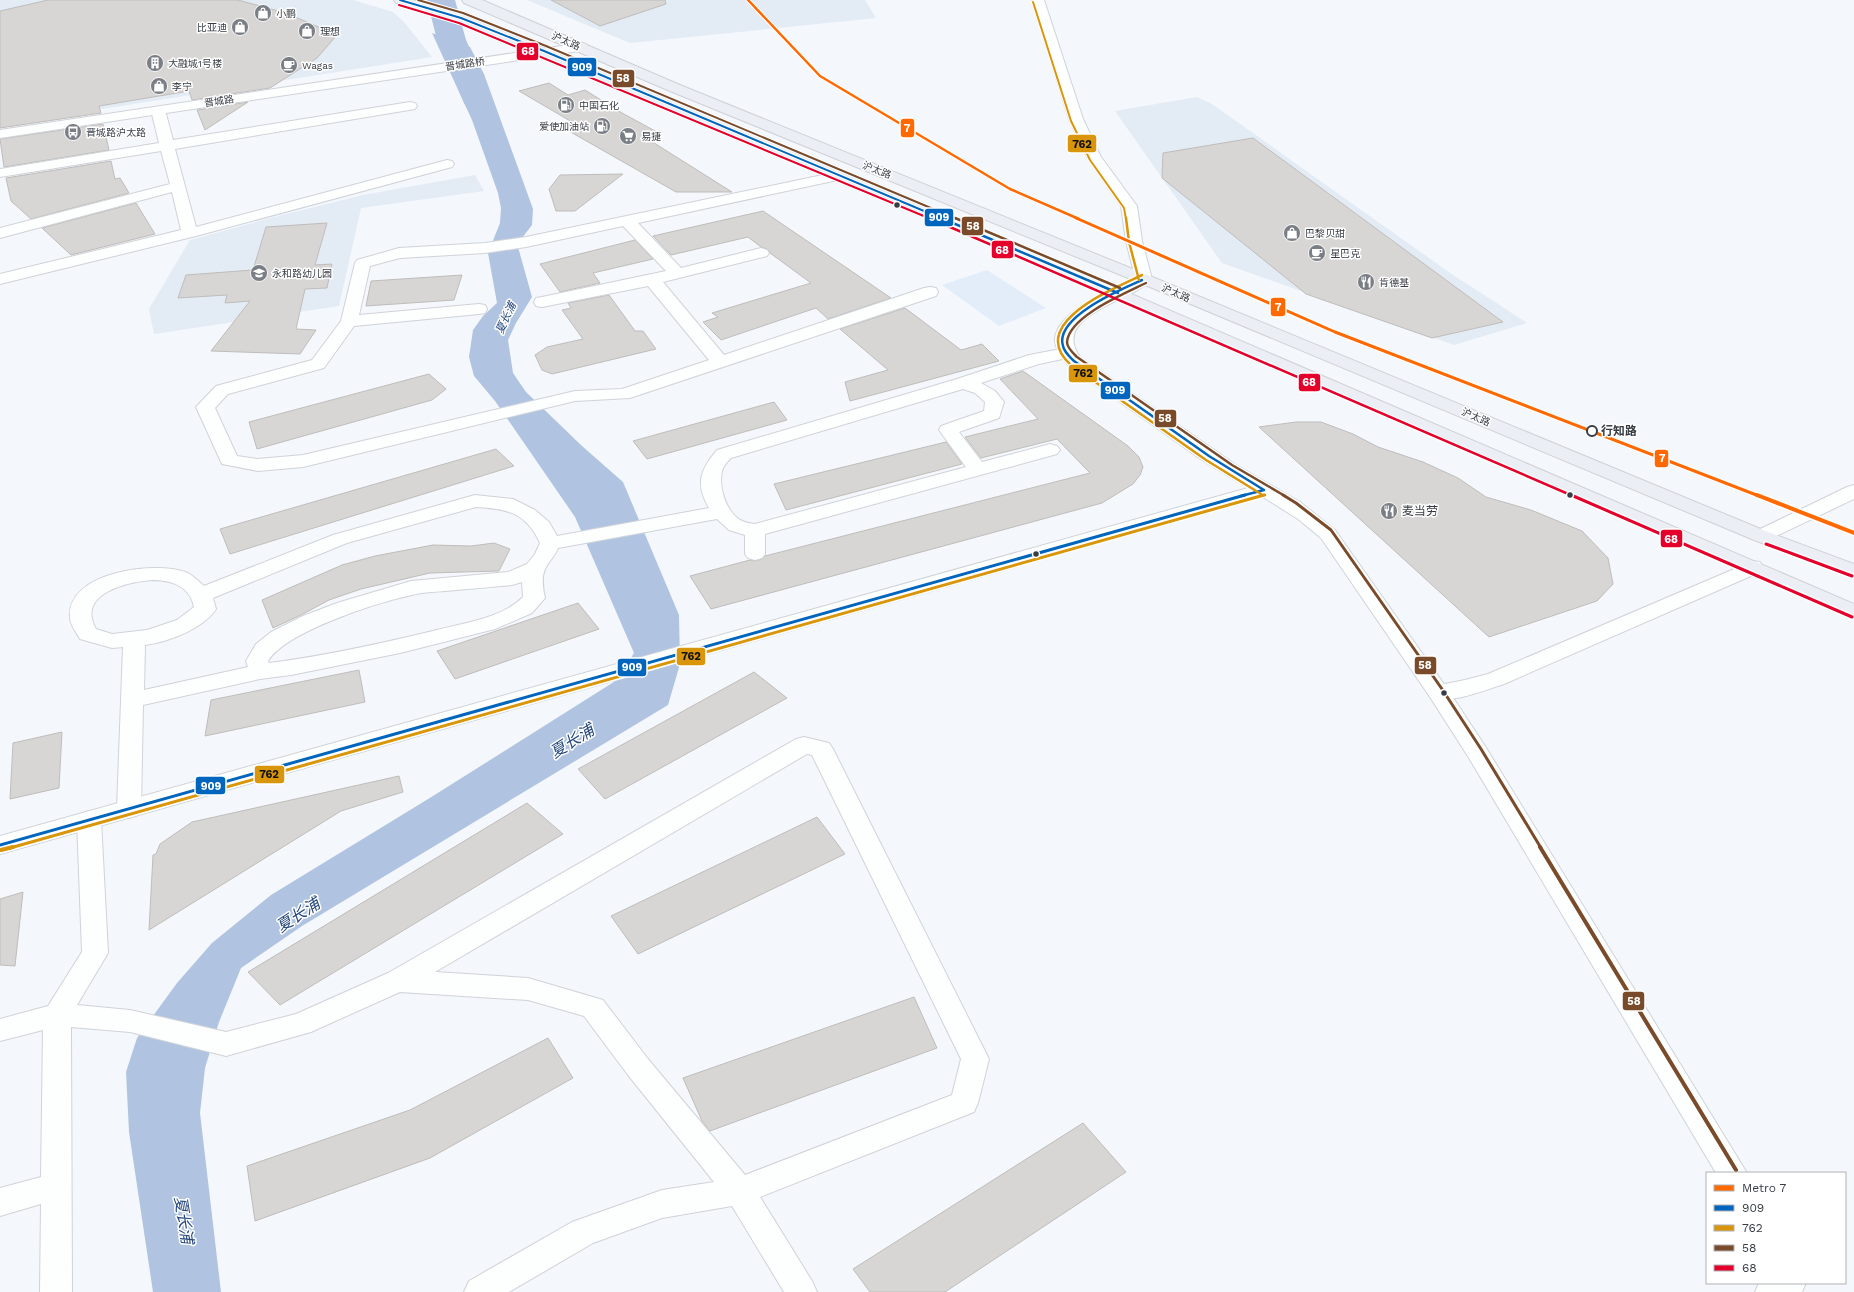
<svg xmlns="http://www.w3.org/2000/svg" width="1854" height="1292" viewBox="0 0 1854 1292" font-family="'Work Sans','Noto Sans SC',sans-serif">
<style>
.built{fill:#e3ebf5}
.green{fill:#e3edfa}
.water{fill:#b0c4e2}
.lines{fill:none;stroke-linecap:round;stroke-linejoin:round}
.river{fill:#b0c4e2;fill-rule:evenodd}
.building{fill:#d8d6d4;stroke:#bfbdbb}
.minor-casing{stroke:#cfd3d9;stroke-width:2}
.tertiary-casing{stroke:#cfd3d9;stroke-width:2}
.secondary-casing{stroke:#cfd3d9;stroke-width:2}
.primary-casing{stroke:#cfd1d5;stroke-width:2}
.minor{fill:#fdfefe;fill-rule:evenodd}
.tertiary{fill:#fdfefe;fill-rule:evenodd}
.secondary{fill:#fdfefe;fill-rule:evenodd}
.primary{fill:#ebeef4;fill-rule:evenodd}
.bus-1-far2-casing{stroke:#fff;stroke-width:4}
.bus-1-far1-casing{stroke:#fff;stroke-width:5}
.bus-1-casing{stroke:#fff;stroke-width:6}
.bus-2-far3-casing{stroke:#fff;stroke-width:4}
.bus-2-far2-casing{stroke:#fff;stroke-width:5}
.bus-2-far1-casing{stroke:#fff;stroke-width:6}
.bus-2-casing{stroke:#fff;stroke-width:7}
.bus-3-far3-casing{stroke:#fff;stroke-width:4}
.bus-3-far2-casing{stroke:#fff;stroke-width:5}
.bus-3-far1-casing{stroke:#fff;stroke-width:6}
.bus-3-casing{stroke:#fff;stroke-width:7}
.bus-4-far2-casing{stroke:#fff;stroke-width:4}
.bus-4-far1-casing{stroke:#fff;stroke-width:5}
.bus-4-casing{stroke:#fff;stroke-width:6}
.bus-1-far2{stroke:#0065bd;stroke-width:2}
.bus-1-far1{stroke:#0065bd;stroke-width:2.5}
.bus-1{stroke:#0065bd;stroke-width:3}
.bus-2-far3{stroke:#da960a;stroke-width:2}
.bus-2-far2{stroke:#da960a;stroke-width:2.5}
.bus-2-far1{stroke:#da960a;stroke-width:3}
.bus-2{stroke:#da960a;stroke-width:4}
.bus-3-far3{stroke:#7a4b2a;stroke-width:2}
.bus-3-far2{stroke:#7a4b2a;stroke-width:2.5}
.bus-3-far1{stroke:#7a4b2a;stroke-width:3}
.bus-3{stroke:#7a4b2a;stroke-width:4}
.bus-4-far2{stroke:#e4002b;stroke-width:2}
.bus-4-far1{stroke:#e4002b;stroke-width:2.5}
.bus-4{stroke:#e4002b;stroke-width:3}
.metro-1-far2-casing{stroke:#fff;stroke-width:4.5}
.metro-1-far1-casing{stroke:#fff;stroke-width:5.5}
.metro-1-casing{stroke:#fff;stroke-width:7}
.metro-1-far2{stroke:#ff6900;stroke-width:2.5}
.metro-1-far1{stroke:#ff6900;stroke-width:3}
.metro-1{stroke:#ff6900;stroke-width:4}
.bus-dot{fill:#383d45;stroke:#fff;stroke-width:1.5}
.stop-dot{fill:#fff;stroke:#383d45;stroke-width:2}
.labels{text-anchor:middle;dominant-baseline:central;stroke-width:3;stroke-linejoin:round;paint-order:stroke}
.far-poi-label{font-size:10px;fill:#383d45;stroke:#fff;text-anchor:start}
.far-street-label{font-size:10px;fill:#383d45;stroke:#fff}
.far-water-label{font-size:11px;font-style:italic;fill:#26487c;stroke:#fff}
.stop-label{font-size:12px;font-weight:bold;fill:#383d45;stroke:#fff;text-anchor:start}
.poi-label{font-size:12px;fill:#383d45;stroke:#fff;text-anchor:start}
.near-water-label{font-size:16px;font-style:italic;fill:#26487c;stroke:#fff}
.line-badge{stroke:#fff;stroke-width:1.5}
.badge-label{font-size:11px;text-anchor:middle;font-weight:bold;fill:#fff}
.pale-badge-label{font-size:11px;text-anchor:middle;font-weight:bold;fill:#111}
</style>
<rect width="100%" height="100%" fill="#f4f7fb"/>
<path class="built" d="M0 0H353L393 12 404 22 432 57 0 125Z
M527 0H865L876 18 630 43Z
M1197 97 1212 104 1450 273 1527 323 1454 345 1222 263 1115 111Z
M475 175 484 191 361 208 339 306 154 334 149 309 190 240 274 217 363 195Z"/>
<path class="green" d="M987 270 1046 308 999 326 942 285Z"/>
<path class="water" d="M432 33 470 47 484 74 533 209 532 225 522 238 518 247 532 297 516 323 508 340 513 373 526 392 582 446 623 482 679 615 680 664 668 705 302 926 241 968 219 1022 205 1068 200 1113 221 1292H153L129 1132 126 1072 137 1038 177 983 212 943 271 895 433 796 617 680 634 653 575 517 495 401 474 376 469 357 473 330 483 316 497 303 488 253 500 223 501 208 498 193 472 120Z"/>
<g class="lines">
<path class="river" d="M427 0H455L466 40 494 103 490 110 479 112 468 110 464 103 437 40Z"/>
</g>
<path class="building" d="M48 0H238L286 13 337 35 317 58 270 88 192 100 189 91 99 106 101 113 0 128V11Z
M551 0H665L666 4 600 26Z
M549 83 568 95 585 90 622 113 657 132 643 136 732 192H676L560 126 572 122 519 91Z
M248 102 205 130 197 110Z
M103 124 109 150 4 167 0 139Z
M1253 138 1503 322 1432 338 1306 294 1162 178 1163 153Z
M111 161 115 179 120 178 129 193 31 219 11 201 6 178Z
M623 174 575 211H556L549 189 560 175Z
M136 203 155 234 71 255 42 228Z
M763 211 891 298 828 319 816 308 721 340 703 322 718 317 712 313 811 283 770 253 767 249 761 247 748 237 671 255 653 236Z
M327 223 315 265 332 264 327 288 305 289 296 329 316 330 300 354 211 351 250 301 225 303 227 295 178 298 186 275 253 270 266 227Z
M635 240 653 259 593 273 600 283 560 292 540 264Z
M462 275 454 300 366 306 371 281Z
M609 295 635 331H643L656 349 552 374 542 370 535 355 547 347 583 339 562 310 571 308 568 303Z
M905 308 961 350 982 344 999 361 850 401 845 382 888 370 840 329Z
M1023 371 1128 446 1139 457 1143 467 1140 475 1133 484 1102 503 711 609 690 576 750 560 755 561 762 559 765 556 1090 473 1057 439 981 458 965 437 1038 419 1000 379Z
M429 374 446 389 432 400 257 449 249 422Z
M774 402 787 420 647 459 633 441Z
M1296 422H1321L1353 434 1378 447 1423 462 1458 478 1486 497 1531 510 1582 531 1608 558 1613 584 1597 601 1489 637 1259 427Z
M946 442 962 464 786 510 774 484Z
M496 449 514 466 230 554 220 529Z
M494 543 510 549 499 571 430 573 361 589 329 600 303 614 273 628 262 600 342 565 375 556 433 545 471 546Z
M578 603 599 629 455 679 437 651Z
M359 670 365 702 205 736 211 700Z
M754 672 787 698 605 799 578 769Z
M62 732 59 788 10 799 13 743Z
M399 776 403 792 341 811 149 930 153 855 156 854 160 844 192 822Z
M527 803 563 834 280 1005 248 972Z
M817 817 845 854 638 954 611 916Z
M23 892 15 966 0 965V899Z
M914 997 937 1048 710 1131 702 1121 683 1078Z
M548 1038 573 1078 430 1158 255 1221 247 1166 410 1110Z
M1083 1123 1126 1172 945 1292H870L853 1269Z"/>
<g class="lines">
<g class="minor-casing">
<path id="minor" d="M410 102 415 103 417 106 415 109 175 149 196 227 447 160 452 161 454 164 452 167 196 236 0 284V274L181 230 172 192 0 238V228L170 184 161 151 0 177V169L159 143 151 110 153 107H163L165 110 173 140Z
M842 171 847 172 849 175 847 178 638 223 681 268 761 248 767 250 769 253 767 256 663 282 724 355 924 288 930 287 936 288 938 292 936 296 630 398 575 401 303 467 258 471 222 464 196 407 216 386 312 360 341 321 355 263 357 260 399 248 485 243 526 237ZM623 226 666 271 542 297 536 298 534 302 536 306 542 307 648 286 709 360 622 389 575 391 303 455 258 459 237 456 215 408 228 394 324 368 354 326 479 314 485 313 487 309 485 305 479 304 359 315 370 266 400 258 485 253 526 247Z
M1066 348 1072 349 1075 353 1072 357 1039 364 981 383 995 391 1004 402 999 418 959 432 982 462 1050 444 1057 446 1060 450 1057 454 765 534V554L762 558 755 560 748 558 745 554V535L729 530 717 519 558 548C555 556 548 562 545 569 541 578 543 589 545 598L532 613 495 629 400 653 291 675 260 679 143 705 141 809 138 815 129 818 120 815 117 809 123 647 112 648 80 639C76 632 70 625 70 617 67 572 154 561 185 572 192 574 198 581 204 586L333 535 475 495 513 499 535 510 549 522 557 536 709 508C695 484 700 470 717 450L957 379 1029 355ZM963 389 975 393 985 402 984 411 941 426 939 430 966 467 755 524C751 523 746 523 742 521 726 513 717 485 723 468 725 464 728 461 731 458ZM476 507C507 509 526 512 540 543L535 554 527 564 508 572 411 581 337 603 303 616 271 632 256 644 246 661 248 667 144 690 145 645C168 642 203 629 216 609L213 598 347 543ZM152 580C171 580 190 586 194 607L177 620 147 630 112 634 96 629C76 593 128 582 152 580ZM522 582 523 597C501 619 463 623 433 631 379 644 324 656 269 663L268 661C285 632 378 602 412 595 423 592 434 592 445 591 468 589 490 587 512 585Z
M1753 561 1760 562 1763 567 1760 572 1504 684C1482 691 1453 704 1430 697L1427 692 1430 687 1465 680 1488 674Z
M804 737 829 743 833 749 989 1059 978 1103 974 1112 760 1197 812 1281 817 1292H784L732 1206 662 1218 593 1243 509 1292H464L469 1281 572 1222 662 1190 714 1182 628 1075 584 1016 528 1000 400 992 311 1032 226 1056 130 1032 71 1027 72 1292H40L41 1204 0 1216V1188L41 1177 43 1030 0 1041V1019L48 1006 82 952 77 820 80 814 89 811 98 814 101 820 108 953 77 1005 130 1010 226 1032 296 1014 388 973 796 739ZM807 754 812 755 961 1059 952 1095 745 1175 648 1059 603 1000 528 978 435 972Z"/>
</g>
<g class="tertiary-casing">
<path id="tertiary" d="M581 43 586 44 588 47 586 50 0 138V130Z
M1118 288 1124 289 1126 293 1124 297C1100 309 1057 325 1080 357L1236 465 1300 502 1335 530 1446 687 1485 746 1747 1173H1716L1469 758 1430 697 1321 538 1298 519 1263 497 0 854V836L1248 488 1202 460 1068 365C1062 357 1054 348 1055 338 1058 316 1098 293 1118 288Z
M1854 485V499L1768 540 1761 542 1754 540 1751 536 1754 532 1847 487Z
M1759 1283H1806L1802 1292H1755Z"/>
</g>
<g class="secondary-casing">
<path id="secondary" d="M1032 0H1044L1083 119 1101 157 1137 206 1142 241 1152 279 1150 282C1139 289 1125 300 1112 297L1110 293 1112 289 1135 277 1126 241 1121 206 1087 157 1069 119Z"/>
</g>
<g class="primary-casing">
<path id="primary" d="M394 0H413L465 15 917 202 1854 604V619L907 208 457 21 396 3Z
M462 0H482L680 85 1150 276 1768 532 1854 564V577L1754 540 1138 282 670 91 464 3Z"/>
</g>
<use href="#minor" class="minor"/>
<use href="#tertiary" class="tertiary"/>
<use href="#secondary" class="secondary"/>
<use href="#primary" class="primary"/>
<g class="bus-1-far2-casing">
<path id="bus-1-far2" d="M400 0 461 18 544 51 943 219"/>
</g>
<g class="bus-1-far1-casing">
<path id="bus-1-far1" d="M941 218 1118 293
M1142 280C1122 289 1054 317 1063 346 1064 352 1070 357 1074 361L1209 456 1264 490
M1241 496 1264 490"/>
</g>
<g class="bus-1-casing">
<path id="bus-1" d="M0 845 1245 495"/>
</g>
<g class="bus-2-far3-casing">
<path id="bus-2-far3" d="M1033 2 1071 121 1090 160 1124 208 1126 219"/>
</g>
<g class="bus-2-far2-casing">
<path id="bus-2-far2" d="M1126 218 1129 242 1139 280
M1142 275C1113 289 1025 324 1071 365L1206 460 1261 494
M1260 496 1265 495"/>
</g>
<g class="bus-2-far1-casing">
<path id="bus-2-far1" d="M10 848 1264 495"/>
</g>
<g class="bus-2-casing">
<path id="bus-2" d="M1 850 13 847"/>
</g>
<g class="bus-3-far3-casing">
<path id="bus-3-far3" d="M418 0 463 13 546 46 957 219"/>
</g>
<g class="bus-3-far2-casing">
<path id="bus-3-far2" d="M955 218 1120 288
M1146 283C1126 293 1069 316 1067 342 1067 348 1073 353 1077 357L1232 465 1285 496"/>
</g>
<g class="bus-3-far1-casing">
<path id="bus-3-far1" d="M1283 495 1296 503 1331 530 1442 689 1481 749 1541 848"/>
</g>
<g class="bus-3-casing">
<path id="bus-3" d="M1540 847 1736 1170"/>
</g>
<g class="bus-4-far2-casing">
<path id="bus-4-far2" d="M399 5 459 23 931 219"/>
</g>
<g class="bus-4-far1-casing">
<path id="bus-4-far1" d="M929 218 1573 496"/>
</g>
<g class="bus-4-casing">
<path id="bus-4" d="M1571 495 1852 617
M1766 544 1852 576"/>
</g>
<use href="#bus-1-far2" class="bus-1-far2"/>
<use href="#bus-1-far1" class="bus-1-far1"/>
<use href="#bus-1" class="bus-1"/>
<use href="#bus-2-far3" class="bus-2-far3"/>
<use href="#bus-2-far2" class="bus-2-far2"/>
<use href="#bus-2-far1" class="bus-2-far1"/>
<use href="#bus-2" class="bus-2"/>
<use href="#bus-3-far3" class="bus-3-far3"/>
<use href="#bus-3-far2" class="bus-3-far2"/>
<use href="#bus-3-far1" class="bus-3-far1"/>
<use href="#bus-3" class="bus-3"/>
<use href="#bus-4-far2" class="bus-4-far2"/>
<use href="#bus-4-far1" class="bus-4-far1"/>
<use href="#bus-4" class="bus-4"/>
<g class="metro-1-far2-casing">
<path id="metro-1-far2" d="M748 0 820 76 1010 189 1079 219"/>
</g>
<g class="metro-1-far1-casing">
<path id="metro-1-far1" d="M1076 218 1335 332 1759 496"/>
</g>
<g class="metro-1-casing">
<path id="metro-1" d="M1757 495 1854 533"/>
</g>
<use href="#metro-1-far2" class="metro-1-far2"/>
<use href="#metro-1-far1" class="metro-1-far1"/>
<use href="#metro-1" class="metro-1"/>
</g>
<defs>
<g id="shop-disc" transform="scale(0.9)"><circle r="9.5" fill="#7a7e85" stroke="#fff"/><path d="M-5-2.5h2.3a2.7 3.5 0 0 1 5.4 0H5L5.5 6h-11ZM-1.5-2.5h3a1.5 2.3 0 0 0-3 0Z" fill="#fff"/></g>
<g id="building-disc" transform="scale(0.9)"><circle r="9.5" fill="#7a7e85" stroke="#fff"/><path d="M-4-6H4V6H1V3H-1V6H-4ZM-2.5-4.3h1.7v1.8h-1.7ZM.8-4.3h1.7v1.8H.8ZM-2.5-1h1.7V.8h-1.7ZM.8-1h1.7V.8H.8Z" fill="#fff"/></g>
<g id="cafe-disc" transform="scale(0.9)"><circle r="9.5" fill="#7a7e85" stroke="#fff"/><path d="M-5.5-4.5H6V0H3Q3 3.5 0 3.5H-2.5Q-5.5 3.5-5.5 0ZM3-3.2v2h1.7v-2ZM-6 4.5H4V6H-6Z" fill="#fff"/></g>
<g id="fuel-disc" transform="scale(0.9)"><circle r="9.5" fill="#7a7e85" stroke="#fff"/><path d="M-5.5-6h7V0h2V4h1.3V-2.5L3-4.5l.8-.8L6-3V5H2.5V1h-1V6h-7ZM-4.2-4.7v3.2H.2V-4.7Z" fill="#fff"/></g>
<g id="bus-disc" transform="scale(0.9)"><circle r="9.5" fill="#7a7e85" stroke="#fff"/><path d="M-5-6H5V4H4V6H2V4H-2V6H-4V4H-5ZM-3.5-4V0h7V-4ZM-3.5 1.2v1.5H-2V1.2ZM2 1.2v1.5H3.5V1.2Z" fill="#fff"/></g>
<g id="supermarket-disc" transform="scale(0.9)"><circle r="9.5" fill="#7a7e85" stroke="#fff"/><path d="M-6-5.5h2.5l.6 2H6L4.5 2H-2.5L-4.4-4H-6ZM-1.5 3.2a1.3 1.3 0 1 0 .1 0ZM3 3.2a1.3 1.3 0 1 0 .1 0Z" fill="#fff"/></g>
<g id="school-disc" transform="scale(0.9)"><circle r="9.5" fill="#7a7e85" stroke="#fff"/><path d="M0-5L7-2L0 1L-7-2ZM-4 1L0 2.5L4 1V4Q0 6-4 4Z" fill="#fff"/></g>
<g id="restaurant-disc" transform="scale(0.9)"><circle r="9.5" fill="#7a7e85" stroke="#fff"/><path d="M-5-6h1v4h1v-4h1v4h1v-4h1v5L-1.5 .5V6h-2V.5L-5-1ZM5-6V6H3V1.5H1.5Q1.5-4 5-6Z" fill="#fff"/></g>
</defs>
<g fill-rule="evenodd">
<use href="#shop-disc" x="263" y="13"/>
<use href="#shop-disc" x="240" y="27"/>
<use href="#shop-disc" x="307" y="31"/>
<use href="#building-disc" x="155" y="63"/>
<use href="#cafe-disc" x="289" y="65"/>
<use href="#shop-disc" x="159" y="86"/>
<use href="#fuel-disc" x="566" y="105"/>
<use href="#fuel-disc" x="602" y="126"/>
<use href="#bus-disc" x="73" y="132"/>
<use href="#supermarket-disc" x="628" y="136"/>
<use href="#shop-disc" x="1292" y="233"/>
<use href="#cafe-disc" x="1317" y="253"/>
<use href="#school-disc" x="259" y="273"/>
<use href="#restaurant-disc" x="1366" y="282"/>
<use href="#restaurant-disc" x="1389" y="511"/>
</g>
<g class="bus-dot">
<circle cx="897" cy="205" r="3.5"/>
<circle cx="1570" cy="495" r="3.5"/>
<circle cx="1036" cy="554" r="3.5"/>
<circle cx="1444" cy="693" r="3.5"/>
</g>
<circle class="stop-dot" cx="1592" cy="431" r="5"/>
<g class="labels">
<g class="far-poi-label">
<text x="276" y="13">小鹏</text>
<text x="227" y="27" text-anchor="end">比亚迪</text>
<text x="320" y="31">理想</text>
<text x="168" y="63">大融城1号楼</text>
<text x="302" y="65">Wagas</text>
<text x="172" y="86">李宁</text>
<text x="579" y="105">中国石化</text>
<text x="589" y="126" text-anchor="end">爱使加油站</text>
<text x="86" y="132">晋城路沪太路</text>
<text x="641" y="136">易捷</text>
<text x="1305" y="233">巴黎贝甜</text>
<text x="1330" y="253">星巴克</text>
<text x="272" y="273">永和路幼儿园</text>
<text x="1379" y="282">肯德基</text>
</g>
<g class="far-street-label">
<text transform="translate(566 41) rotate(23)">沪太路</text>
<text transform="translate(465 64) rotate(-9)">晋城路桥</text>
<text transform="translate(219 101) rotate(-9)">晋城路</text>
<text transform="translate(877 170) rotate(22)">沪太路</text>
<text transform="translate(1176 293) rotate(23)">沪太路</text>
<text transform="translate(1476 417) rotate(23)">沪太路</text>
</g>
<g class="far-water-label">
<text transform="translate(506 318) rotate(-65)">夏长浦</text>
</g>
<g class="stop-label">
<text x="1601" y="431">行知路</text>
</g>
<g class="poi-label">
<text x="1402" y="511">麦当劳</text>
</g>
<g class="near-water-label">
<text transform="translate(572 741) rotate(-32)">夏长浦</text>
<text transform="translate(298 915) rotate(-33)">夏长浦</text>
<text transform="translate(184 1220) rotate(81)">夏长浦</text>
</g>
</g>
<g class="line-badge">
<rect x="516" y="42" width="23" height="19" rx="4" fill="#e4002b"/>
<rect x="567" y="57" width="30" height="20" rx="4" fill="#0065bd"/>
<rect x="612" y="69" width="23" height="19" rx="4" fill="#7a4b2a"/>
<rect x="900" y="118" width="15" height="20" rx="4" fill="#ff6900"/>
<rect x="1067" y="134" width="30" height="19" rx="4" fill="#da960a"/>
<rect x="924" y="208" width="30" height="19" rx="4" fill="#0065bd"/>
<rect x="961" y="216" width="23" height="20" rx="4" fill="#7a4b2a"/>
<rect x="991" y="240" width="23" height="19" rx="4" fill="#e4002b"/>
<rect x="1270" y="297" width="16" height="20" rx="4" fill="#ff6900"/>
<rect x="1068" y="364" width="30" height="19" rx="4" fill="#da960a"/>
<rect x="1298" y="373" width="23" height="19" rx="4" fill="#e4002b"/>
<rect x="1100" y="381" width="31" height="19" rx="4" fill="#0065bd"/>
<rect x="1154" y="409" width="23" height="19" rx="4" fill="#7a4b2a"/>
<rect x="1654" y="449" width="15" height="19" rx="4" fill="#ff6900"/>
<rect x="1660" y="529" width="23" height="19" rx="4" fill="#e4002b"/>
<rect x="676" y="647" width="30" height="19" rx="4" fill="#da960a"/>
<rect x="1414" y="656" width="23" height="19" rx="4" fill="#7a4b2a"/>
<rect x="617" y="658" width="30" height="19" rx="4" fill="#0065bd"/>
<rect x="254" y="765" width="31" height="19" rx="4" fill="#da960a"/>
<rect x="195" y="776" width="31" height="19" rx="4" fill="#0065bd"/>
<rect x="1622" y="991" width="23" height="20" rx="4" fill="#7a4b2a"/>
</g>
<g class="badge-label">
<text x="528" y="55">68</text>
<text x="582" y="71">909</text>
<text x="623" y="82">58</text>
<text x="907" y="132">7</text>
<text x="939" y="221">909</text>
<text x="973" y="230">58</text>
<text x="1002" y="254">68</text>
<text x="1278" y="311">7</text>
<text x="1309" y="386">68</text>
<text x="1115" y="394">909</text>
<text x="1165" y="422">58</text>
<text x="1662" y="462">7</text>
<text x="1671" y="543">68</text>
<text x="1425" y="669">58</text>
<text x="632" y="671">909</text>
<text x="211" y="790">909</text>
<text x="1634" y="1005">58</text>
</g>
<g class="pale-badge-label">
<text x="1082" y="148">762</text>
<text x="1083" y="377">762</text>
<text x="691" y="660">762</text>
<text x="269" y="778">762</text>
</g>
<rect x="1706" y="1172" width="140" height="112" fill="#ffffff" stroke="#afb1b5"/>
<rect x="1714" y="1185" width="20" height="6" fill="#ff6900" stroke="#afb1b5"/>
<text x="1742" y="1192" font-size="12" fill="#383d45">Metro 7</text>
<rect x="1714" y="1205" width="20" height="6" fill="#0065bd" stroke="#afb1b5"/>
<text x="1742" y="1212" font-size="12" fill="#383d45">909</text>
<rect x="1714" y="1225" width="20" height="6" fill="#da960a" stroke="#afb1b5"/>
<text x="1742" y="1232" font-size="12" fill="#383d45">762</text>
<rect x="1714" y="1245" width="20" height="6" fill="#7a4b2a" stroke="#afb1b5"/>
<text x="1742" y="1252" font-size="12" fill="#383d45">58</text>
<rect x="1714" y="1265" width="20" height="6" fill="#e4002b" stroke="#afb1b5"/>
<text x="1742" y="1272" font-size="12" fill="#383d45">68</text>
</svg>
